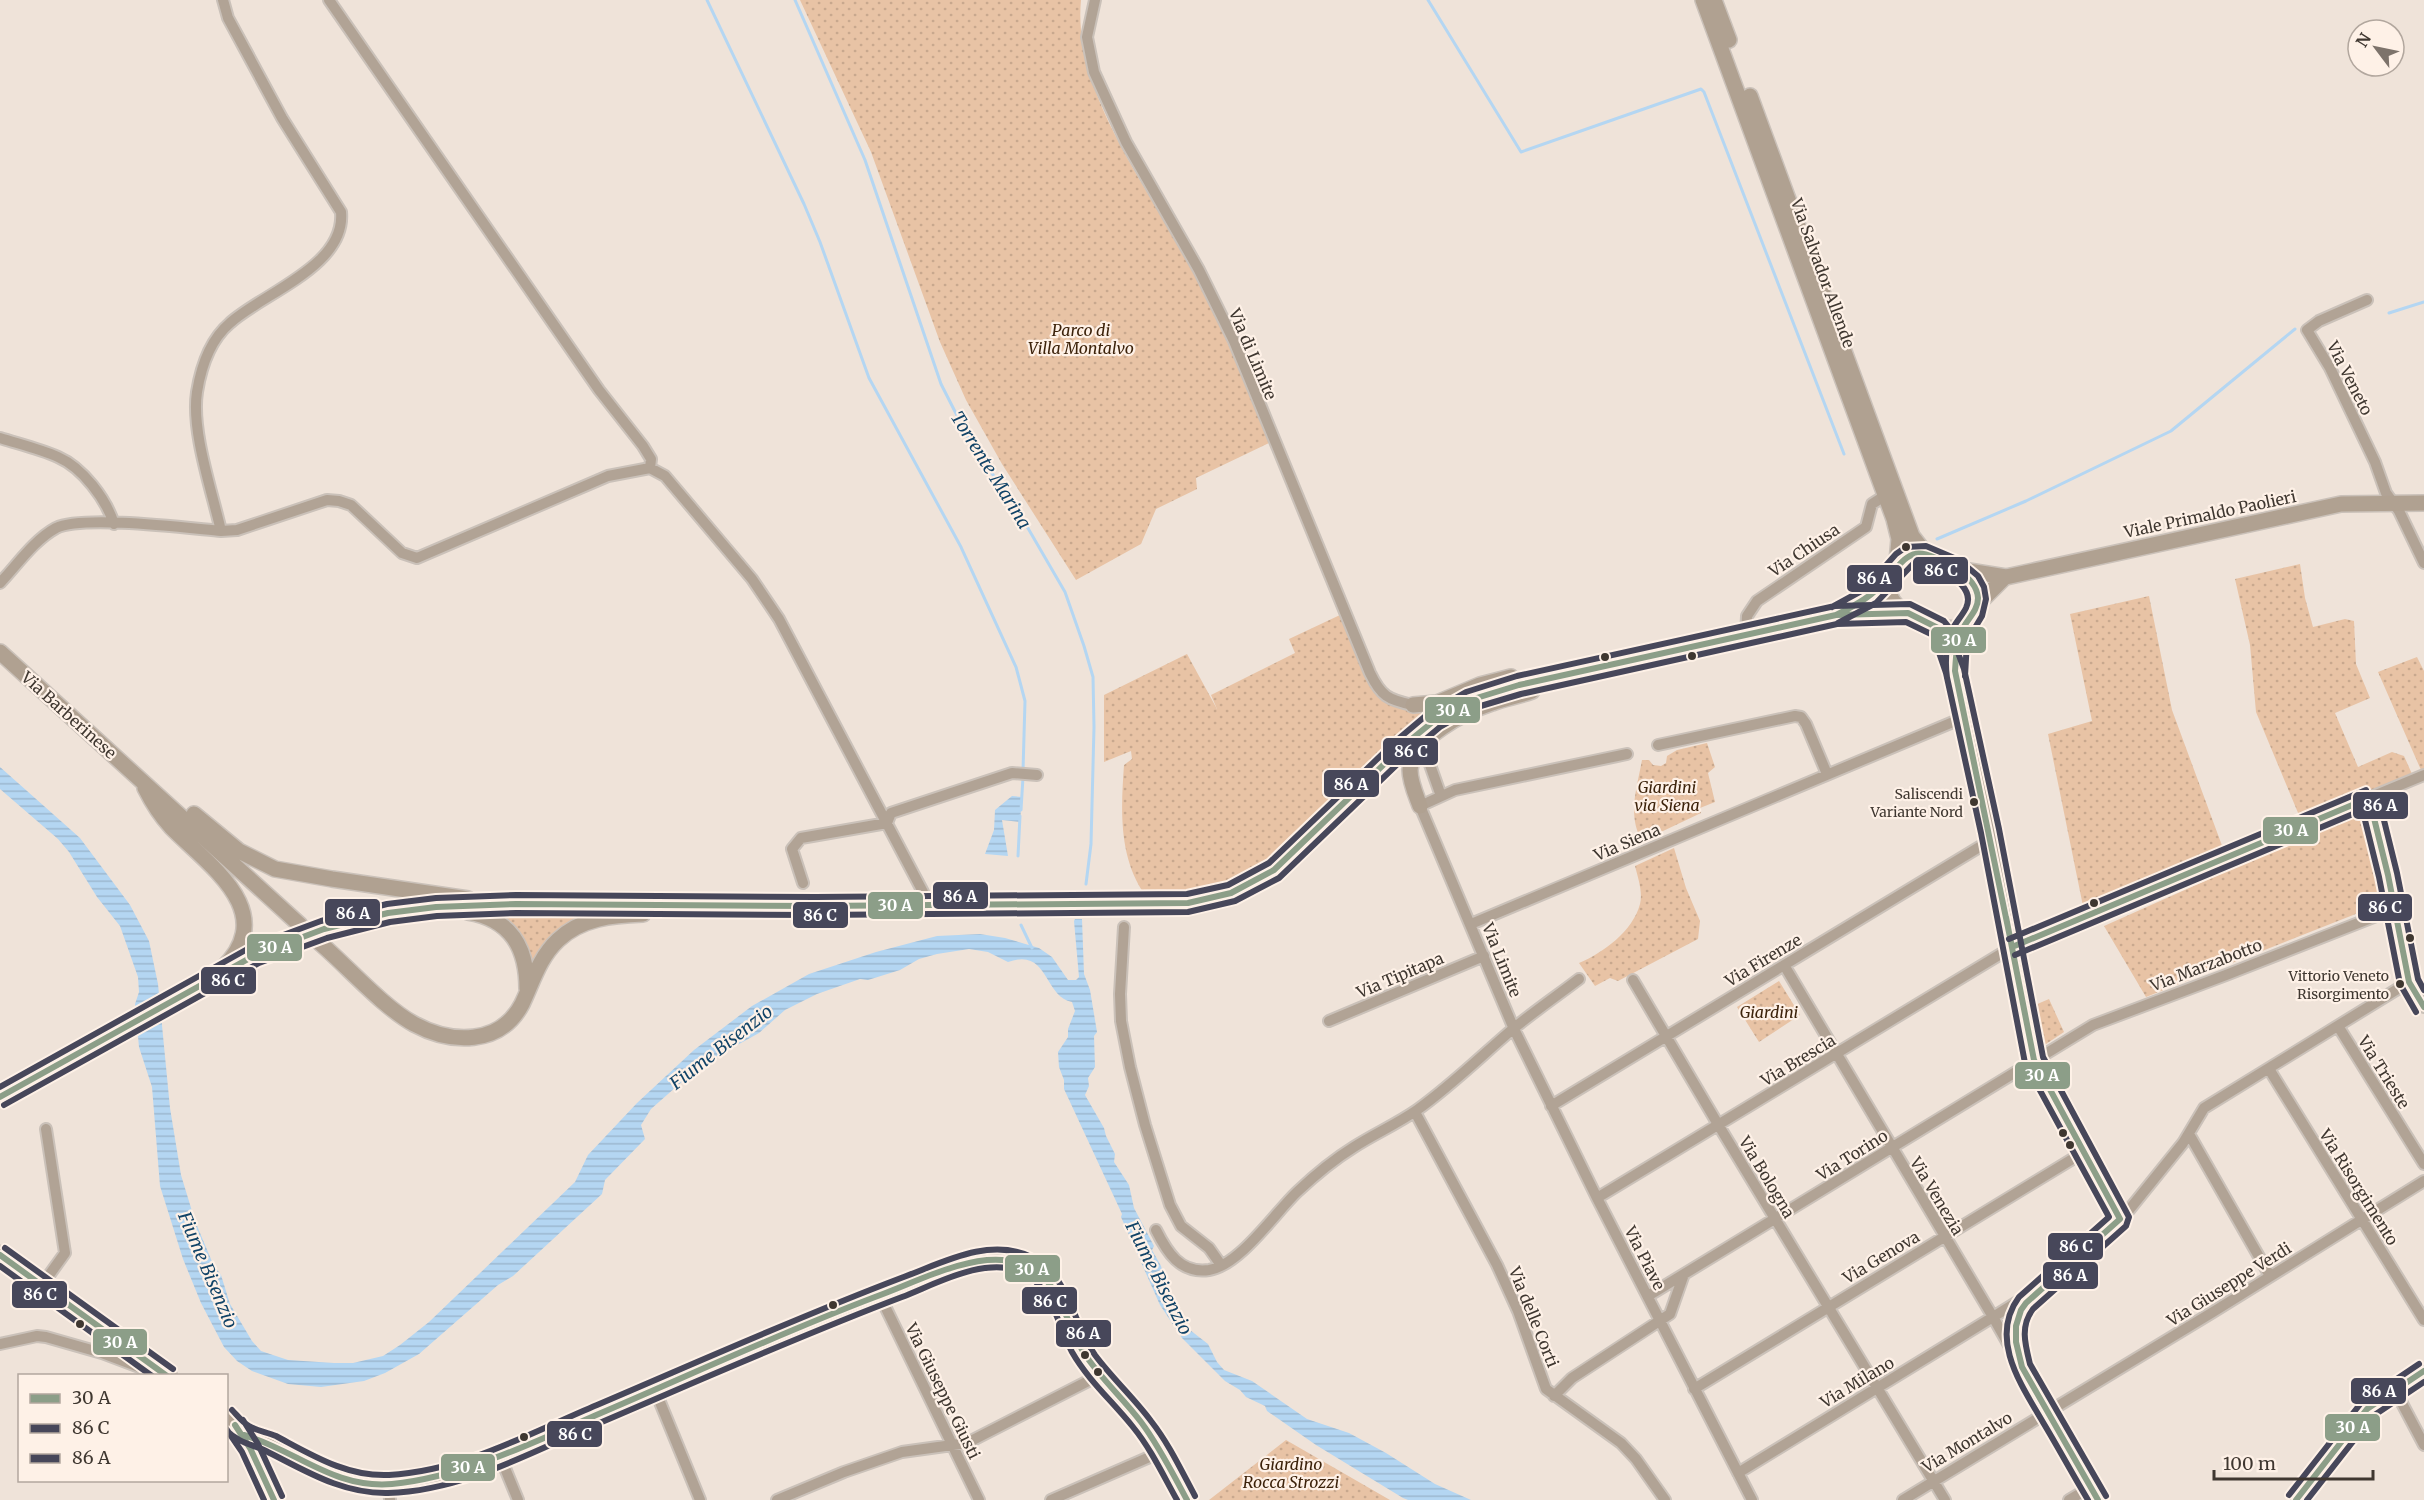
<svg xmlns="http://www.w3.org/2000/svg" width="2424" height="1500" viewBox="0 0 2424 1500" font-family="Merriweather,serif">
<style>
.green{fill:url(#green-dots)}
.water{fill:url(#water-rules)}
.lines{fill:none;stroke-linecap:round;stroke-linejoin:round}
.stream{stroke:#b4d6f2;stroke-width:3}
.minor-casing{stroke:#cac1b9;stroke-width:14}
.secondary-casing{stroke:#cac1b9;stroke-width:18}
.primary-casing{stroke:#cac1b9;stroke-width:21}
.minor{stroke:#b1a395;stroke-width:10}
.secondary{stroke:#b0a191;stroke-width:15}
.primary{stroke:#b3a393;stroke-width:18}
.secondary-bridge-casing{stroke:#cac1b9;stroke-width:18;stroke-linecap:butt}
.secondary-bridge{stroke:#b0a191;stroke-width:15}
.bus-1-casing{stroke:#fef1e7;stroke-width:10}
.bus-2-casing{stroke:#fef1e7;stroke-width:10}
.bus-3-casing{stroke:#fef1e7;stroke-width:10}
.bus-1{stroke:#8c9e88;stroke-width:6}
.bus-2{stroke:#47475a;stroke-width:6}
.bus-3{stroke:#47475a;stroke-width:6}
.bus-dot{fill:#3f3730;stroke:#fef1e7;stroke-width:2}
.labels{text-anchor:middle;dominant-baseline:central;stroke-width:4.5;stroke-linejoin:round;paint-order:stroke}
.bus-label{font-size:14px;fill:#3f3730;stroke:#fef1e7;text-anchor:end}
.street-label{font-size:16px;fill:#3f3730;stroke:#fef1e7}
.park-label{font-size:16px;font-style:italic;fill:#3c220a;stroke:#fef1e7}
.water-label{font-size:18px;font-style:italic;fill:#114367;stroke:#fef1e7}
.line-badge{stroke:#fef1e7;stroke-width:2}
.badge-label{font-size:16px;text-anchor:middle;font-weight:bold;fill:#fff}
</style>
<defs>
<pattern id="green-dots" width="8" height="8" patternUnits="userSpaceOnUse" patternTransform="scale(1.5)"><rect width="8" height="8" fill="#e8c3a5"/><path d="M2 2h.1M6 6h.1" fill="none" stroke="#c8a88e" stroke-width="1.8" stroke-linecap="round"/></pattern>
<pattern id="water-rules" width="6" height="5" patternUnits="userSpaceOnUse" patternTransform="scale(1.5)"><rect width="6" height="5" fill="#b4d6f2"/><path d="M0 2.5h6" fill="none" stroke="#9cb8d0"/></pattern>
</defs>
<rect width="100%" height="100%" fill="#efe3d9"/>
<path class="green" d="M800 0H1081C1072 94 1152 192 1194 273 1223 328 1246 385 1269 443L1196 478 1197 489 1156 509 1141 544 1076 580 1002 464 966 400 940 342 871 152Z
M2300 564 2305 598 2313 627 2345 619 2354 621 2356 664 2370 698 2335 713 2358 767 2392 752 2404 756 2412 774 2301 820 2256 712 2250 645 2235 579Z
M2149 596 2172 710 2224 851 2083 906 2048 734 2092 721 2070 614Z
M1340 615 1350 631 1379 693 1426 711 1429 712 1427 716 1398 740 1385 748C1360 771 1335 795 1311 818 1288 841 1265 865 1235 879 1207 891 1175 892 1145 895 1118 857 1121 808 1124 765L1132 759 1131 751 1104 762V695L1187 654 1217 709 1211 695 1295 653 1289 639Z
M2417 657 2424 671V769L2421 770 2378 672Z
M1707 743 1715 767 1708 773 1715 802 1700 808 1701 813 1642 841C1627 815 1637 788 1642 760H1649L1653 765 1661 766 1666 763 1667 756 1677 750Z
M2360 812 2381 904 2146 997 2104 926Z
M1674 848 1686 888 1700 921 1698 939 1618 981 1610 978 1595 986 1579 963C1603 953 1633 931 1640 904 1643 892 1638 878 1635 866Z
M500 913H579L582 915 533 965 499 915Z
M1779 981 1800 1015 1759 1042 1737 1007Z
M2049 999 2064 1032 2043 1046 2035 1005Z
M1286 1440 1390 1500H1209Z"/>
<path class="water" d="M0 767 80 838 130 905 149 941 158 984 170 1108 181 1175 195 1221 213 1264 221 1275 230 1304 252 1341 261 1351 288 1360 334 1363H353L383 1356 400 1345 429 1322 575 1182 588 1155 637 1103 694 1050 752 1006 809 974 876 952 937 936 980 934 1005 938 1039 948 1052 957 1068 980H1076L1079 977 1074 921 1075 919H1082L1084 974 1090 990 1097 1032 1094 1036 1095 1067 1088 1078 1089 1086 1085 1095 1104 1128 1106 1136 1115 1154 1114 1162 1129 1185 1134 1208 1154 1246 1152 1250 1161 1266 1173 1310 1181 1323 1208 1344 1217 1362 1224 1370 1252 1381 1307 1419 1349 1433 1386 1453 1435 1484 1471 1500H1408L1403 1498 1316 1445 1267 1411 1265 1406 1246 1397 1240 1390 1225 1381 1182 1338 1160 1305 1121 1217 1122 1214 1064 1089V1080L1059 1067 1058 1052 1068 1037V1029L1075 1011 1072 1002C1043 996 1049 947 1008 962L988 952 969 949 937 954 919 959 900 970 868 980 860 979 817 994 785 1010 759 1033 701 1065 651 1109 641 1125 645 1139 605 1180 602 1194 513 1276 498 1285 419 1354 385 1373 364 1381 321 1387 288 1384 252 1371 237 1361 224 1347 201 1303 183 1259 160 1186 152 1087 139 1047 135 1004 139 992 138 977 120 926 97 897 69 852 58 839 0 789Z
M1012 796 1022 797 1020 822 1002 820 1008 856 985 854 994 830 995 810Z"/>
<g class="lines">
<path class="stream" d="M707 0 804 204 820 242 869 378 961 547 1016 667 1025 701 1023 771
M795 0 865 160 941 384 971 443 1018 511 1065 592 1084 646 1093 677 1094 727 1091 844 1086 884
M1428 0 1521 152 1701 89 1704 92 1844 454
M2389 313 2424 302
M1937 539 2026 501 2171 431 2295 329
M1021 810 1023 777
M1018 856 1020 816
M1021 925 1032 948"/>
<g class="minor-casing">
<path id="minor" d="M329 0 599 390 643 446 651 459 650 468
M1095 0 1087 37 1094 72 1126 142 1199 270 1234 341 1370 673C1381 696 1388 700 1413 705
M2367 300 2319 321 2307 330 2330 368 2375 462 2386 493 2399 511 2424 563
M0 438C19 444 40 449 58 457 83 468 106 499 114 524
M221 531 237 530 327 500 339 501 351 505 402 553 417 558 608 476 650 468 665 476 752 579 779 619 923 892
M0 583C17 565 34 540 56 528 83 515 187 528 221 531 212 491 191 431 197 392 201 367 210 340 230 323 263 293 346 266 341 212L282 118 228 18 223 0
M1940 629 1955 671 1990 831 2034 1060 2120 1219
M1746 635 1747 616 1757 601 1866 527 1872 504 1886 495
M1956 665 1958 642 1963 627
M1658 745 1795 716 1801 717 1806 724 1827 774
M1627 754 1455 790 1420 806 1514 1029 1597 1198 1752 1500
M1429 762 1441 796
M2369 798 2388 875 2409 982 2424 1007
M803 883 792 849 801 838 887 823 891 813 1012 773 1037 775
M1471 924 1965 717
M1124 927 1120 994 1121 1021 1130 1067 1145 1125 1170 1205 1181 1226 1209 1248 1221 1265
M1633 980 1719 1126 1945 1500
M1329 1021 1484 956
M2338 1026 2424 1164
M2269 1069 2424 1320
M1551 1106 1991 840
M1415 1112 1497 1265 1518 1311 1546 1389 1621 1443 1636 1459 1665 1500
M2189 1134 2270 1276
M1597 1198 2019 943 2424 775
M1156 1230C1167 1252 1180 1274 1209 1270 1240 1265 1275 1213 1297 1192 1314 1176 1333 1160 1354 1147 1374 1134 1397 1124 1417 1110 1452 1085 1481 1056 1514 1028 1535 1011 1558 995 1579 979
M42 1285 65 1253 46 1129
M880 1296 979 1500
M1648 1296 2093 1025 2226 975 2394 909
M0 1344 37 1336 46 1337 102 1353 155 1373
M2014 1354 1993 1317 2027 1296
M1694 1389 2084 1152
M655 1390 700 1500
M2395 1390 2424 1445
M1554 1396 1572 1378 1670 1314 1684 1274
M244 1435 268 1442 317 1470 351 1481 389 1484 439 1476 528 1445 836 1312 957 1267 987 1260H1003L1026 1265 1049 1281 1084 1353 1142 1423 1161 1452 1187 1500
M500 1456 518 1500
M1738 1473 1993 1317 1784 965
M389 1484 390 1500
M777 1500 844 1472 902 1452 967 1443 1100 1375
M1051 1500 1161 1452
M1903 1500 2213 1312 2424 1181
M2069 1500 2091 1487
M2098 1500 2022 1367 2015 1337 2016 1323 2021 1309 2111 1229 2129 1210 2183 1143 2204 1108 2409 982
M2296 1500 2330 1454 2367 1409 2424 1371"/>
</g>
<g class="secondary-casing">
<path id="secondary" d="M1703 0 1894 519 1899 539 1897 562
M1714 0 1729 40
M1750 96 1912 536 1926 554
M1956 569 2006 577 2341 504 2424 503
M1977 605 2005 577
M1841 612C1854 606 1866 600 1876 589 1893 574 1898 550 1926 554 1956 569 2002 589 1963 627 1944 633 1911 620 1897 606 1890 599 1887 589 1887 579
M0 652 300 925
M1413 705 1437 703 1480 685 1511 677
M145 788C152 802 160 815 171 827 208 865 280 911 223 968
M1420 806C1416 795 1410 782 1410 770 1413 737 1465 712 1492 703 1505 698 1519 696 1532 691
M194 814 239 851 275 869 332 879 468 899
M468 912C511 919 527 948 527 989
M324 929 358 920 411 910 504 905 1188 903 1231 893 1274 870 1403 746 1435 720 1470 700 1519 685 1836 615 1908 613
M320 943C348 967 383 1007 414 1024 451 1044 500 1046 522 1004 533 981 539 958 558 940 581 918 613 915 643 914
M0 1097 214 977 255 955 298 938"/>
</g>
<g class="primary-casing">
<path id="primary" d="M0 1255 168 1376
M226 1417 244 1435 274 1500"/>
</g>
<use href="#minor" class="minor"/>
<use href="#secondary" class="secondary"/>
<use href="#primary" class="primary"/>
<g class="secondary-bridge-casing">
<path id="secondary-bridge" d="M298 938 324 929"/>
</g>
<use href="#secondary-bridge" class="secondary-bridge"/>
<g class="bus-1-casing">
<path id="bus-1" d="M1836 615 1908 613 1940 629
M2006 917 2034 1060 2120 1219
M2012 947 2369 798 2388 875 2409 982 2424 1007
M0 1097 255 955 324 929 388 913 436 907 516 904 816 906 1188 903 1231 893 1274 870 1403 746 1435 720 1470 700 1519 685 1836 615C1850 608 1864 601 1875 591 1908 560 1906 536 1957 570 1967 576 1977 585 1978 598 1978 613 1964 621 1960 635 1956 646 1956 659 1955 671L2012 947
M0 1255 167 1376
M235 1425 250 1448 274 1500
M244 1435C296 1450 333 1489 392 1484 462 1477 530 1444 594 1416 688 1376 780 1333 875 1297 911 1284 949 1264 987 1260 999 1259 1016 1260 1026 1265 1061 1281 1065 1323 1084 1353 1100 1378 1123 1398 1141 1422 1159 1446 1173 1474 1187 1500
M2098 1500 2022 1367 2016 1342V1326L2021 1310 2026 1303 2120 1219
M2296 1500 2367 1409 2424 1371"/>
</g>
<g class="bus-2-casing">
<path id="bus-2" d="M1838 623 1876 603 1913 564C1924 562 1934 568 1944 572 1957 579 1974 591 1966 608 1962 616 1955 623 1951 632 1946 646 1945 663 1947 678
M2360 800 2379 877 2400 984 2416 1012
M2015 955 2372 806
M4 1105 259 963 327 938 390 922 437 916 516 913 816 915 1188 912 1235 901 1279 878 1409 753 1440 727 1474 708 1521 694 1837 624 1906 622 1933 635 1946 673 1981 833 2025 1063 2109 1217 2019 1297C1988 1339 2022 1386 2044 1424 2059 1449 2073 1475 2088 1500
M0 1266 152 1376
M226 1430C239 1443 251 1444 266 1451 306 1471 342 1494 388 1493 462 1491 530 1453 597 1424 698 1381 799 1336 902 1297 936 1284 984 1256 1022 1272 1052 1286 1058 1326 1072 1352 1088 1380 1113 1402 1133 1427 1151 1449 1163 1475 1177 1500
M227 1430 242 1452 264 1500
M2307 1500 2373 1416 2424 1382"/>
</g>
<g class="bus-3-casing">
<path id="bus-3" d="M1832 607 1865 589 1896 554 1906 547 1926 546 1959 560 1978 576 1984 587 1986 599 1982 616 1967 641 1965 676
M2378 796 2397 873 2418 979 2424 990
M2009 939 2366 790
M0 1087 251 947 321 921 387 904 436 898 516 895 816 897 1187 894 1228 885 1269 863 1397 740 1429 713 1466 692 1517 676 1835 606 1910 604 1944 621 1948 626 1964 669 1999 829 2043 1057 2129 1217 2126 1226 2033 1309C2020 1326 2025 1344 2030 1364L2106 1496
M5 1248 173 1369
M232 1410C237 1415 242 1422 249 1426 257 1431 267 1432 276 1436 312 1455 347 1477 389 1475 463 1471 530 1433 597 1405 698 1362 798 1317 901 1278 940 1264 987 1237 1029 1256 1069 1273 1072 1322 1095 1355 1112 1378 1134 1398 1151 1421 1169 1444 1181 1470 1195 1496
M243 1420 258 1444 282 1496
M2289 1495 2361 1403 2419 1364"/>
</g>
<use href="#bus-1" class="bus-1"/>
<use href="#bus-2" class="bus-2"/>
<use href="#bus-3" class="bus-3"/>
</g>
<g class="bus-dot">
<circle cx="1906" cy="547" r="5"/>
<circle cx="1692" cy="656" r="5"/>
<circle cx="1605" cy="657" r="5"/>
<circle cx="1974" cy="802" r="5"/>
<circle cx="2094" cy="903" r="5"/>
<circle cx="2410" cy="938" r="5"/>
<circle cx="2400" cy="984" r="5"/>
<circle cx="2063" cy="1133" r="5"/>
<circle cx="2070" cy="1145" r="5"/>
<circle cx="833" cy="1305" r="5"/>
<circle cx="80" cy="1324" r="5"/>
<circle cx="1085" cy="1355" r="5"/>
<circle cx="1098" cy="1372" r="5"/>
<circle cx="524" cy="1437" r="5"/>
</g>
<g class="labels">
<g class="bus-label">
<text x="1963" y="794">Saliscendi<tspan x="1963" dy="18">Variante Nord</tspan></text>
<text x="2389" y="976">Vittorio Veneto<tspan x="2389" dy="18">Risorgimento</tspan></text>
</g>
<g class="street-label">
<text transform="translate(1823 273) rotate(70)">Via Salvador Allende</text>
<text transform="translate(1253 354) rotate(67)">Via di Limite</text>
<text transform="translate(2350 378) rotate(63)">Via Veneto</text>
<text transform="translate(2210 514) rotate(-12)">Viale Primaldo Paolieri</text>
<text transform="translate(1804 550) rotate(-34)">Via Chiusa</text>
<text transform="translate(69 715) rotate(42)">Via Barberinese</text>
<text transform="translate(1627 842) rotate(-23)">Via Siena</text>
<text transform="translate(1502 960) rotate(68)">Via Limite</text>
<text transform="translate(1763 960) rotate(-31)">Via Firenze</text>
<text transform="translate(2206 965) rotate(-21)">Via Marzabotto</text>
<text transform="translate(1400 975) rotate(-23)">Via Tipitapa</text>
<text transform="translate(1798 1060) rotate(-31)">Via Brescia</text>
<text transform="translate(2384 1072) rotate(58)">Via Trieste</text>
<text transform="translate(1852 1155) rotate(-32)">Via Torino</text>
<text transform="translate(1767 1177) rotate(59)">Via Bologna</text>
<text transform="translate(2359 1187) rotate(58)">Via Risorgimento</text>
<text transform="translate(1937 1196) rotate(59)">Via Venezia</text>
<text transform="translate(1881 1257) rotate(-31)">Via Genova</text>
<text transform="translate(1645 1258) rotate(63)">Via Piave</text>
<text transform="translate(2229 1284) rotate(-32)">Via Giuseppe Verdi</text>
<text transform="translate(1534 1317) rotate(68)">Via delle Corti</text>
<text transform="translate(1857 1382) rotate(-31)">Via Milano</text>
<text transform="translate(943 1391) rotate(64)">Via Giuseppe Giusti</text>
<text transform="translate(1967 1442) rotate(-31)">Via Montalvo</text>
</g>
<g class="park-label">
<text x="1081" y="330">Parco di<tspan x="1081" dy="18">Villa Montalvo</tspan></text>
<text x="1667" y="787">Giardini<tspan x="1667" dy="18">via Siena</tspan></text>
<text x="1769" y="1012">Giardini</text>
<text x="1291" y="1464">Giardino<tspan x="1291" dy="18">Rocca Strozzi</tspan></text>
</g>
<g class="water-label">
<text transform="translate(991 470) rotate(58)">Torrente Marina</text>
<text transform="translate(721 1047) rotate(-38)">Fiume Bisenzio</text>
<text transform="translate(208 1270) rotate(67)">Fiume Bisenzio</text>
<text transform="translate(1159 1278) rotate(63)">Fiume Bisenzio</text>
</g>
</g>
<g class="line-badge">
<rect x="1912" y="556" width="57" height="29" rx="6" fill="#47475a"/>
<rect x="1846" y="564" width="57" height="29" rx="6" fill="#47475a"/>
<rect x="1930" y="626" width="57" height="28" rx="6" fill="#8c9e88"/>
<rect x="1424" y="696" width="57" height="28" rx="6" fill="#8c9e88"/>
<rect x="1382" y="737" width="57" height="29" rx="6" fill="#47475a"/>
<rect x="1323" y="769" width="57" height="29" rx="6" fill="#47475a"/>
<rect x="2352" y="791" width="57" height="29" rx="6" fill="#47475a"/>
<rect x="2262" y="816" width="57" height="29" rx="6" fill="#8c9e88"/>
<rect x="932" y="881" width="57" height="29" rx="6" fill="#47475a"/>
<rect x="867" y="891" width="57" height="29" rx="6" fill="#8c9e88"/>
<rect x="2357" y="893" width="56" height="29" rx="6" fill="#47475a"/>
<rect x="324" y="898" width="57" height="29" rx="6" fill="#47475a"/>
<rect x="792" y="901" width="57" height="28" rx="6" fill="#47475a"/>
<rect x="246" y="933" width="57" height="29" rx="6" fill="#8c9e88"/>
<rect x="200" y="966" width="57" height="29" rx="6" fill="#47475a"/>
<rect x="2014" y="1061" width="57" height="29" rx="6" fill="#8c9e88"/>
<rect x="2047" y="1232" width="57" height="29" rx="6" fill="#47475a"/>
<rect x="1004" y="1254" width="57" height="29" rx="6" fill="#8c9e88"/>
<rect x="2042" y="1261" width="57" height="29" rx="6" fill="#47475a"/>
<rect x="11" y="1280" width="57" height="29" rx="6" fill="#47475a"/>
<rect x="1021" y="1286" width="57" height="29" rx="6" fill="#47475a"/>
<rect x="1055" y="1319" width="57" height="29" rx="6" fill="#47475a"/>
<rect x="92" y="1328" width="56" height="28" rx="6" fill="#8c9e88"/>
<rect x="2350" y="1377" width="57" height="28" rx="6" fill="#47475a"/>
<rect x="2324" y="1413" width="57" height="29" rx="6" fill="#8c9e88"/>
<rect x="546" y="1420" width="57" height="28" rx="6" fill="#47475a"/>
<rect x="440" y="1453" width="56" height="29" rx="6" fill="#8c9e88"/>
</g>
<g class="badge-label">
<text x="1941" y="576">86 C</text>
<text x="1874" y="584">86 A</text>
<text x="1959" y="646">30 A</text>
<text x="1453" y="716">30 A</text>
<text x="1411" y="757">86 C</text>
<text x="1351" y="790">86 A</text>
<text x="2380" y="811">86 A</text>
<text x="2291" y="836">30 A</text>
<text x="960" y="902">86 A</text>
<text x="895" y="911">30 A</text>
<text x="2385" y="913">86 C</text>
<text x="353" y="919">86 A</text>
<text x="820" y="921">86 C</text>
<text x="275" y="953">30 A</text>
<text x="228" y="986">86 C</text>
<text x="2042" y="1081">30 A</text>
<text x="2076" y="1252">86 C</text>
<text x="1032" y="1275">30 A</text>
<text x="2070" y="1281">86 A</text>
<text x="40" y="1300">86 C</text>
<text x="1050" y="1307">86 C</text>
<text x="1083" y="1339">86 A</text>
<text x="120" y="1348">30 A</text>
<text x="2379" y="1397">86 A</text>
<text x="2353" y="1433">30 A</text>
<text x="575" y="1440">86 C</text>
<text x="468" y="1473">30 A</text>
</g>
<rect x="18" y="1374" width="210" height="108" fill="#fef1e7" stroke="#b2a79e" stroke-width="1.5"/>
<rect x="30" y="1394" width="30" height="9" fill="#8c9e88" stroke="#b2a79e" stroke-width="1.5"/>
<text x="72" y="1404" font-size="18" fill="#3f3730">30 A</text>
<rect x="30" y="1424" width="30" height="9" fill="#47475a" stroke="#b2a79e" stroke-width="1.5"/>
<text x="72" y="1434" font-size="18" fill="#3f3730">86 C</text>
<rect x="30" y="1454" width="30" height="9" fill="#47475a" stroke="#b2a79e" stroke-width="1.5"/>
<text x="72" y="1464" font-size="18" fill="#3f3730">86 A</text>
<g transform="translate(2376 48) rotate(302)"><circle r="28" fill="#fef1e7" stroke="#b2a79e" stroke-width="1.5"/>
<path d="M0-4.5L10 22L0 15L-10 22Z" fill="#7d736b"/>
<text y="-9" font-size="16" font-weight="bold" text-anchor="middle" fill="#3f3730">N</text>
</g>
<path d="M2214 1470v9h159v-9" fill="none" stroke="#3f3730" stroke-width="3"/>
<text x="2223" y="1470" font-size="18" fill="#3f3730" stroke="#fef1e7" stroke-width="4.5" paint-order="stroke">100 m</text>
</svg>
